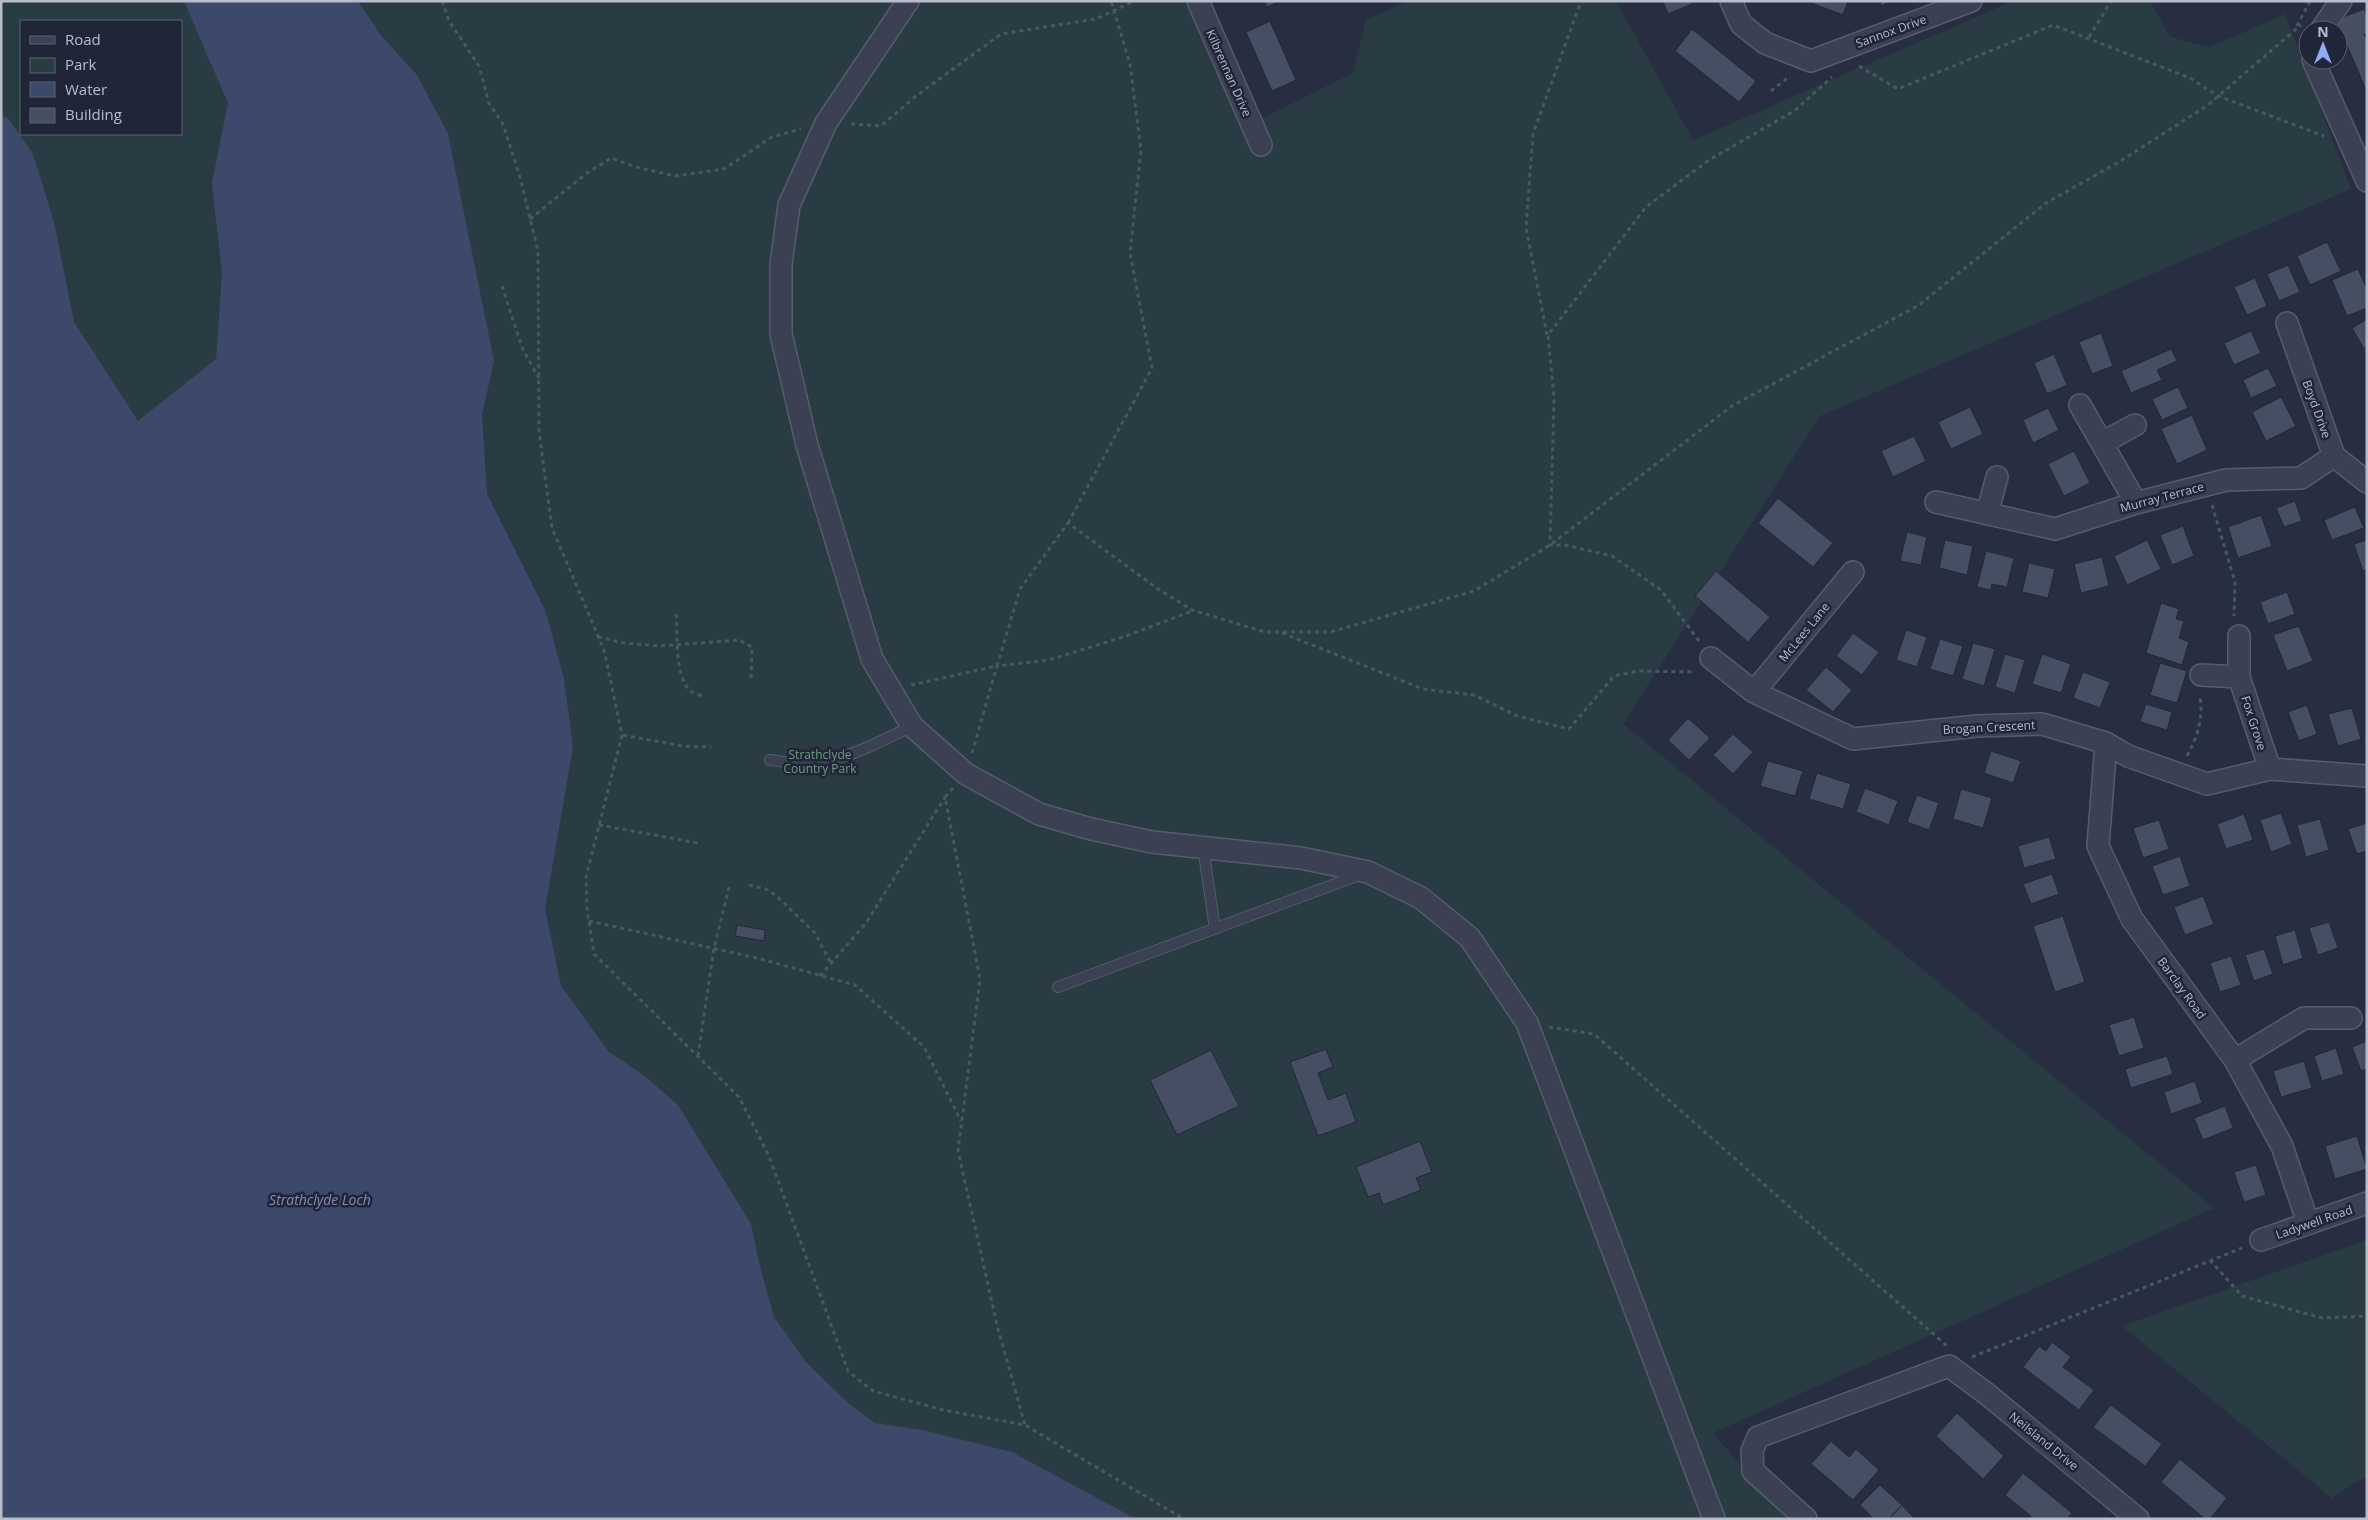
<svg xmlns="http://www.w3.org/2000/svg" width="2368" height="1520" viewBox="0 0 2368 1520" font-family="'Open Sans',sans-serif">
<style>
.green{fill:#293c43;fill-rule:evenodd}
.water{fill:#3d496a}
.building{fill:#464e64;stroke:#222839}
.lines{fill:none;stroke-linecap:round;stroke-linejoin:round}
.lane-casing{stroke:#565c6c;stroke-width:12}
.street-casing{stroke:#565c6c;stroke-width:24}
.path{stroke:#475960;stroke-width:3;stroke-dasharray:4 4;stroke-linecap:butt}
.lane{stroke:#3b4152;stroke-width:10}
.street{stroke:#3b4152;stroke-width:21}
.labels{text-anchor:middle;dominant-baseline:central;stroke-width:5;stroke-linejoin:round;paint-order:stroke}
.street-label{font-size:12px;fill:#b8bdcc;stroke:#202637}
.park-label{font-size:12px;fill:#6f9c81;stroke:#202637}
.water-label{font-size:14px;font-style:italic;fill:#808eb2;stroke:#202637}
</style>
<rect width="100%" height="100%" fill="#272e42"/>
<path class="green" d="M1 1H1185L1241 129 1353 73 1366 20 1408 1H1616L1693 140 2013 1H2150L2170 37 2210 47 2285 14 2351 189 1820 416 1623 724 2214 1208 1713 1433 1787 1519H1ZM21 21H181V134H21Z
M2367 1240V1475L2332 1498 2122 1326Z"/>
<path class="water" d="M184 1H358L380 34 417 75 448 134 494 361 482 415 487 494 546 612 564 679 573 747 545 909 561 986 609 1052 641 1073 678 1105 751 1224 759 1263 774 1317 805 1361 848 1403 875 1423 922 1430 1012 1452 1136 1519H1V115L8 118 33 154 54 222 74 322 138 421 216 359 222 273 212 183 228 103Z"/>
<path class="building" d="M1264 1H1280L1267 7Z
M1663 1H1691L1692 4 1668 14Z
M1806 1H1848L1843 15Z
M1880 1H1893L1881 6Z
M2364 9 2367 15V33L2364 34 2367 40V92L2336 20Z
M1270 21 1296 80 1272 91 1246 32Z
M1692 29 1756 81 1739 102 1675 51Z
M2327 242 2341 271 2310 285 2297 256Z
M2288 265 2300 292 2279 301 2267 274Z
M2358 269 2367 289V308L2347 316 2332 280Z
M2255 278 2267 306 2247 315 2234 287Z
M2367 319V347L2364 349 2352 328Z
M2251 331 2261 353 2234 365 2224 343Z
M2101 333 2113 366 2092 374 2079 342Z
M2171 349 2177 361 2157 370 2162 380 2131 393 2121 371Z
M2054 354 2067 385 2047 394 2034 363Z
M2268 368 2277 386 2251 398 2243 380Z
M2178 387 2188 408 2162 420 2152 399Z
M2281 397 2296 426 2266 441 2252 412Z
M1970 407 1983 434 1951 449 1938 422Z
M2048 408 2059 430 2033 443 2023 420Z
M2192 415 2207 450 2177 464 2161 429Z
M1914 436 1926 461 1893 477 1881 451Z
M2074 451 2090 483 2064 496 2048 464Z
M1778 498 1833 543 1813 567 1758 523Z
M2295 501 2302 521 2284 527 2276 508Z
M2355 507 2364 528 2332 540 2324 520Z
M2261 515 2272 546 2238 558 2228 527Z
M2183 526 2194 556 2172 565 2160 535Z
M1907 532 1927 537 1921 565 1900 561Z
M1945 540 1973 546 1967 575 1939 568Z
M2147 540 2161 569 2127 585 2114 556Z
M2367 540V570L2363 571 2354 544Z
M1986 551 2014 558 2007 587 1992 584 1991 590 1977 587Z
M2102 557 2109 586 2081 593 2074 564Z
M2029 563 2055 569 2048 598 2022 592Z
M1716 571 1770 617 1748 642 1695 596Z
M2287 592 2295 614 2268 624 2260 602Z
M2161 603 2179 609 2176 619 2184 621 2179 638 2189 642 2182 665 2146 653Z
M2299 626 2313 661 2287 671 2273 635Z
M1906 630 1927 637 1917 667 1896 660Z
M1853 633 1879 652 1862 675 1836 656Z
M1940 639 1963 646 1953 676 1930 669Z
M1973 643 1995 649 1984 686 1962 679Z
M2005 654 2025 660 2015 693 1995 687Z
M2042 654 2071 664 2061 693 2032 684Z
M2160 663 2187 671 2177 703 2150 695Z
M1826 667 1852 690 1833 712 1806 690Z
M2083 672 2110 682 2100 708 2073 698Z
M2146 704 2172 712 2167 730 2140 722Z
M2307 705 2317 734 2299 741 2288 712Z
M2352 708 2361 739 2338 746 2328 714Z
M1688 718 1710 738 1689 760 1668 740Z
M1733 734 1753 752 1733 774 1713 755Z
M1991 751 2021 761 2013 783 1984 773Z
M1768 761 1803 771 1795 796 1760 786Z
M1817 773 1851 784 1843 809 1809 799Z
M1865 788 1898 801 1889 825 1856 812Z
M1961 789 1992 798 1983 828 1953 819Z
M1917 795 1939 803 1929 830 1907 822Z
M2281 813 2292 844 2271 852 2260 820Z
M2244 814 2253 840 2226 849 2217 824Z
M2320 819 2329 850 2306 857 2297 825Z
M2159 820 2169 849 2143 858 2133 828Z
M2367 823V851L2357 854 2348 829Z
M2049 837 2056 859 2024 868 2018 846Z
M2180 856 2190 886 2163 895 2152 866Z
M2052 874 2059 894 2031 904 2023 884Z
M2203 896 2214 924 2185 935 2174 907Z
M2063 916 2085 982 2055 992 2033 926Z
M2329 922 2338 948 2318 955 2309 928Z
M737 925 765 930 764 941 735 936Z
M2295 930 2303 958 2283 965 2275 936Z
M2264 949 2273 974 2254 981 2245 955Z
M2231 956 2241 985 2220 992 2210 963Z
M2134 1017 2144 1048 2119 1056 2109 1025Z
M2367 1041V1069L2361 1071 2352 1047Z
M2336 1048 2344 1074 2322 1081 2314 1056Z
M1326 1049 1333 1067 1318 1073 1328 1100 1346 1093 1356 1122 1318 1136 1290 1062Z
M1211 1050 1239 1106 1177 1135 1150 1080Z
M2167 1056 2173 1074 2131 1088 2125 1069Z
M2304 1061 2312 1088 2281 1097 2273 1071Z
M2195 1081 2202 1103 2171 1114 2164 1092Z
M2225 1106 2233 1128 2203 1140 2194 1118Z
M2357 1136 2367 1169 2335 1179 2325 1146Z
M1420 1141 1432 1172 1416 1178 1421 1190 1383 1205 1379 1193 1368 1197 1356 1167Z
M2256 1165 2266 1195 2244 1202 2234 1172Z
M2052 1342 2071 1357 2063 1367 2094 1390 2079 1410 2023 1367 2039 1346 2046 1351Z
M2111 1405 2162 1444 2145 1466 2093 1427Z
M1957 1413 2004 1456 1983 1479 1936 1436Z
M1831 1441 1849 1457 1856 1449 1879 1470 1853 1500 1811 1464Z
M2180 1459 2227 1498 2210 1519H2205L2161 1482Z
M2023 1473 2072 1513 2067 1519H2029L2031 1516 2005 1495Z
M1880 1485 1902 1505 1889 1519H1874L1860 1505Z
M1902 1505 1915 1519H1889Z"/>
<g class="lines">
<g class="lane-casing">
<path id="lane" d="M770 760C787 762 807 766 824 762 855 755 884 740 912 726
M1203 847 1215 929
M1058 987 1362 874"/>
</g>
<g class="street-casing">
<path id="street" d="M908 1 826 123 789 205 781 264V334L807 445 872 659 912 726 966 774 1039 814 1091 829 1152 842 1301 858 1368 872 1421 898 1470 938 1527 1023 1714 1519
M1198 1 1261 145
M1731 1 1741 24 1765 43 1811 61 1971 1
M2321 30 2341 1
M2313 60 2367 181
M2287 323 2334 456 2367 482
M2080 405 2136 503
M2102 443 2135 425
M1936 502 2055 529 2136 503 2226 480 2301 478 2334 456
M1987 514 1997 477
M2239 636V677L2270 769
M1711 658 1754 692 1853 739 1977 726 2042 724 2106 743 2128 756 2207 784 2270 769 2367 776
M2201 675 2239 677
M1754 692 1853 572
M2106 743 2098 846 2132 919 2235 1060 2282 1146 2308 1223
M2235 1060 2304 1018H2351
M2261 1240 2367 1203
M1806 1519 1753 1471 1752 1451 1758 1437 1949 1366 1987 1394 2138 1519"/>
</g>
<path class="path" d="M442 1 449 21 479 66 489 103 503 124 520 177 538 251 539 432 552 528 604 650 622 735 586 877 587 909 594 954 739 1097 769 1156 848 1371 873 1391 943 1410 1025 1425 1184 1519
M2297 26 2310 1
M2089 37 2111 1
M1859 66 1898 89 2053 25 2190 78 2218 96 2324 136
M1771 91 1790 76
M851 124 881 126 916 96 1001 34 1096 19 1134 1
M530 219 587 173 611 158 636 167 675 176 724 169 772 137 801 129
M502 286 523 350 539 378
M1547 335 1526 228 1533 134 1581 1
M2212 505 2235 582 2234 616
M1068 523 1152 368 1130 253 1141 150 1130 64 1111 1
M676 614C678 633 674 680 692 692 695 694 700 695 703 696
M1282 633 1423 689 1474 695 1517 716 1569 729 1614 676 1638 671 1695 672
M598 637 624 643 660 646 739 640 752 647 751 679
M1699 641 1661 590 1612 556 1565 545H1550L1554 398 1548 335 1646 207 1709 160 1794 111 1832 77
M911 685 997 666 1020 589 1068 523 1158 589 1192 610 1265 632H1330L1474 591 1550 545 1732 406 1919 305 2046 203 2119 162 2208 105 2301 25
M623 735 682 746 711 747
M972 753 997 666 1049 660 1126 636 1192 611
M2187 756C2198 735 2203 720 2200 696
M953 788 945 797 980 979 958 1151 997 1325 1025 1425
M599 825 698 843
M749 885 769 890 785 904 815 933 831 963
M589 921 757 958 855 985 924 1047 961 1121
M820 976 866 923 945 797
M1549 1027 1594 1034 1947 1346
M698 1056 714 948 730 884
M2210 1260 2242 1296 2322 1318 2367 1316
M1972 1357 2242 1248"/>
<use href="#lane" class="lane"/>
<use href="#street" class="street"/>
</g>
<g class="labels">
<g class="street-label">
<text transform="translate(1891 31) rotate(-20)">Sannox Drive</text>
<text transform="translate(1229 73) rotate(66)">Kilbrennan Drive</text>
<text transform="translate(2317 409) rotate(70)">Boyd Drive</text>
<text transform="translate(2162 497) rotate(-15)">Murray Terrace</text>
<text transform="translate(1804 632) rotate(-51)">McLees Lane</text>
<text transform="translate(2254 723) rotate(72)">Fox Grove</text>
<text transform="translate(1989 727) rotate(-3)">Brogan Crescent</text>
<text transform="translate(2182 988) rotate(54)">Barclay Road</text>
<text transform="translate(2314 1222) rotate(-19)">Ladywell Road</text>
<text transform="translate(2044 1441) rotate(39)">Neilsland Drive</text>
</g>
<g class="park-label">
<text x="820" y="754">Strathclyde<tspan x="820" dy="14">Country Park</tspan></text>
</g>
<g class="water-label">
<text x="320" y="1199">Strathclyde Loch</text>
</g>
</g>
<rect width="2368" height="1520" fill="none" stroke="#b8bdcc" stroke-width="5"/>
<rect x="20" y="20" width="162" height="115" fill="#202637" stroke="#5d6273"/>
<rect x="30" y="36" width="25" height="8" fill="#3b4152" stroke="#5d6273"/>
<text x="65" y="45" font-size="15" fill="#b8bdcc">Road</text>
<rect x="30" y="58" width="25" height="15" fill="#293c43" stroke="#5d6273"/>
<text x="65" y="70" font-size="15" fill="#b8bdcc">Park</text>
<rect x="30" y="82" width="25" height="15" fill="#3d496a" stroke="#5d6273"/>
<text x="65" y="95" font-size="15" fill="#b8bdcc">Water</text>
<rect x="30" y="108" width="25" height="15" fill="#464e64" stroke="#5d6273"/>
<text x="65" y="120" font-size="15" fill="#b8bdcc">Building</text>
<g transform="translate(2323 45)"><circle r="24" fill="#202637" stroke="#5d6273"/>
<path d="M0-4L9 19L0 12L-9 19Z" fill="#91a9f7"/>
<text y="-8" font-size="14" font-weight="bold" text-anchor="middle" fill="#b8bdcc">N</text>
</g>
</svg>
